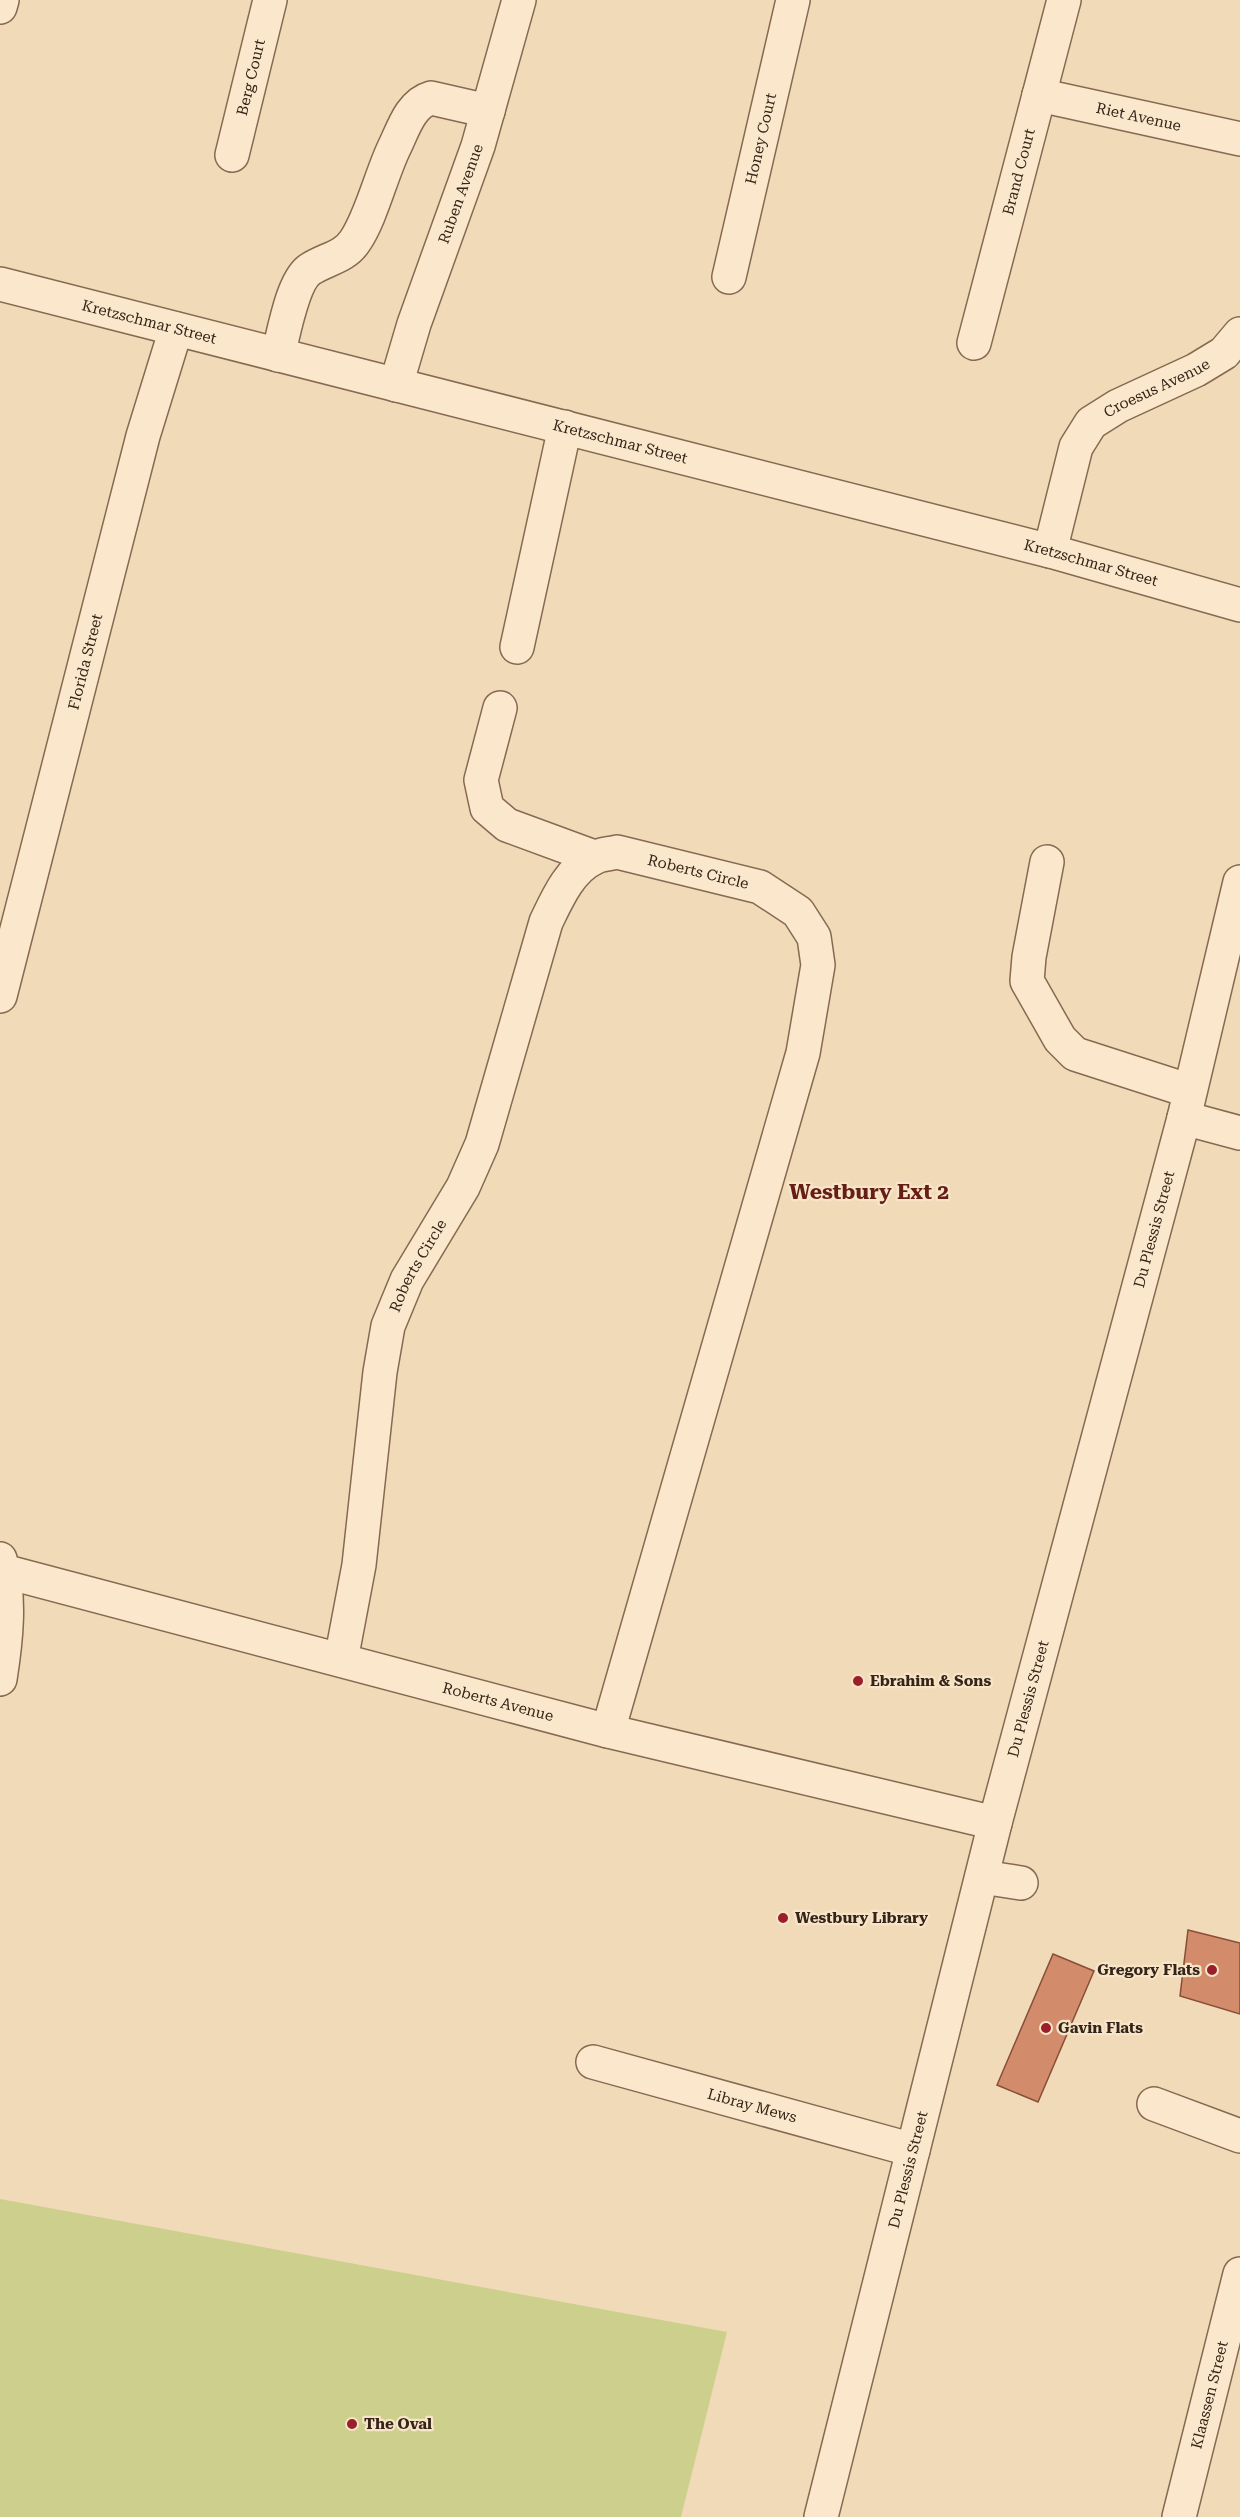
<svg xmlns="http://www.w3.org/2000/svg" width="1240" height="2517" viewBox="0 0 1240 2517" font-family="'Roboto Serif',serif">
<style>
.green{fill:#cdcf8c}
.building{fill:#d28c6b;stroke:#884f37;stroke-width:1.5}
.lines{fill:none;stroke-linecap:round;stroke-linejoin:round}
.minor-casing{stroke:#876952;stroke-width:36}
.minor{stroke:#fbe8cc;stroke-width:33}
.poi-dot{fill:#9b1e2b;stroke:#f8e5c8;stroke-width:2}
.labels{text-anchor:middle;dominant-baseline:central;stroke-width:4.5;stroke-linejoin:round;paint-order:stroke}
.street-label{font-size:15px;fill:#352419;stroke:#f8e5c8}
.poi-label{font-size:15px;font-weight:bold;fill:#352419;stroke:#f8e5c8;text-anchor:start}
.district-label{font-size:21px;font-weight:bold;fill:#651e15;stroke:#f8e5c8}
</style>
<rect width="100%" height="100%" fill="#f1dab8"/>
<path class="green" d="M0 2199 727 2332 681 2517H0Z"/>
<path class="building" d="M1188 1930 1240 1943V2014L1180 1996Z
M1053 1954 1094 1971 1038 2102 997 2085Z"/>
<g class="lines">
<g class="minor-casing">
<g id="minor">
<path d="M0 7 2 0"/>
<path id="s1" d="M1039 95 1240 139"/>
<path id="s2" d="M232 155 270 0"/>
<path id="s3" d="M729 277 793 0"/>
<path id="s4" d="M0 284 1050 551 1240 605"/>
<path id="s5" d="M974 343 1064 0"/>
<path d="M278 355C284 333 292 283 309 270 325 259 344 258 355 241 371 218 381 175 394 148 403 130 410 104 431 98L488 111"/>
<path id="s6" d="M396 385 414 324 478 146 519 0"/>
<path id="s7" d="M1050 551 1076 447 1091 423 1118 406 1196 370 1224 353 1240 334"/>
<path d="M517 647 565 427"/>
<path d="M500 708 481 780 487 808 507 825 594 857"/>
<path d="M1047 862 1029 957 1027 981 1060 1039 1075 1054 1190 1091"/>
<path id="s8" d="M0 996 143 436 176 329"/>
<path d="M1184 1118 1240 1133"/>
<path d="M0 1559C11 1597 6 1641 0 1679"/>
<path id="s9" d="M3 1571 608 1731 995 1823"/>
<path id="s10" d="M341 1660 359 1565 380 1372 388 1326 407 1280 463 1187 482 1144 546 922C557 899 570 869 594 858 600 854 610 854 617 852L760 887 798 912 814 937 818 965 803 1053 608 1731"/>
<path d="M982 1877 1021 1883"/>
<path id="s11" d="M593 2062 913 2150"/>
<path d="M1154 2104 1240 2136"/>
<path id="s12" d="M821 2517 995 1823 1184 1118 1240 882"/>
<path id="s13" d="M1179 2517 1240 2274"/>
</g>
</g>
<use href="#minor" class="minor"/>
</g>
<g class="poi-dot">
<circle cx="858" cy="1681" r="6"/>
<circle cx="783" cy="1918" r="6"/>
<circle cx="1212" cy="1970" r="6"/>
<circle cx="1046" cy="2028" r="6"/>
<circle cx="352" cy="2424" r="6"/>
</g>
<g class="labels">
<g class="street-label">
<text stroke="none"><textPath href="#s2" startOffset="80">Berg Court</textPath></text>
<text stroke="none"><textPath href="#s1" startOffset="102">Riet Avenue</textPath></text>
<text stroke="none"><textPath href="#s3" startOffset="142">Honey Court</textPath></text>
<text stroke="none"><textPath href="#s5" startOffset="177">Brand Court</textPath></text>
<text stroke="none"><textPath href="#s6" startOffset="202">Ruben Avenue</textPath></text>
<text stroke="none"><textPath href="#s4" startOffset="154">Kretzschmar Street</textPath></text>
<text stroke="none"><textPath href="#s7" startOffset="210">Croesus Avenue</textPath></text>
<text stroke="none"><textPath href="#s4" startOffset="640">Kretzschmar Street</textPath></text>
<text stroke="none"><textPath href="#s4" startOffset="1126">Kretzschmar Street</textPath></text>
<text stroke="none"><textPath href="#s8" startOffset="345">Florida Street</textPath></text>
<text stroke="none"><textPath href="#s10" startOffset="963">Roberts Circle</textPath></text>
<text stroke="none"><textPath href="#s12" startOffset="1330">Du Plessis Street</textPath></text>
<text stroke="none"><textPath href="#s10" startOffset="405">Roberts Circle</textPath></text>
<text stroke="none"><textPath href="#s12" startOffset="844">Du Plessis Street</textPath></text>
<text stroke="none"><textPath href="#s9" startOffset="512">Roberts Avenue</textPath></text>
<text stroke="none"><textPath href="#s11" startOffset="165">Libray Mews</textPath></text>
<text stroke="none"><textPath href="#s12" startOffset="358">Du Plessis Street</textPath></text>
<text stroke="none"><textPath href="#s13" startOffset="126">Klaassen Street</textPath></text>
</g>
<g class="poi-label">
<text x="870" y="1681">Ebrahim &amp; Sons</text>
<text x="795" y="1918">Westbury Library</text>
<text x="1200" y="1970" text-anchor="end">Gregory Flats</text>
<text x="1058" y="2028">Gavin Flats</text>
<text x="364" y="2424">The Oval</text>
</g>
<g class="district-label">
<text x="869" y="1192">Westbury Ext 2</text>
</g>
</g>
</svg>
